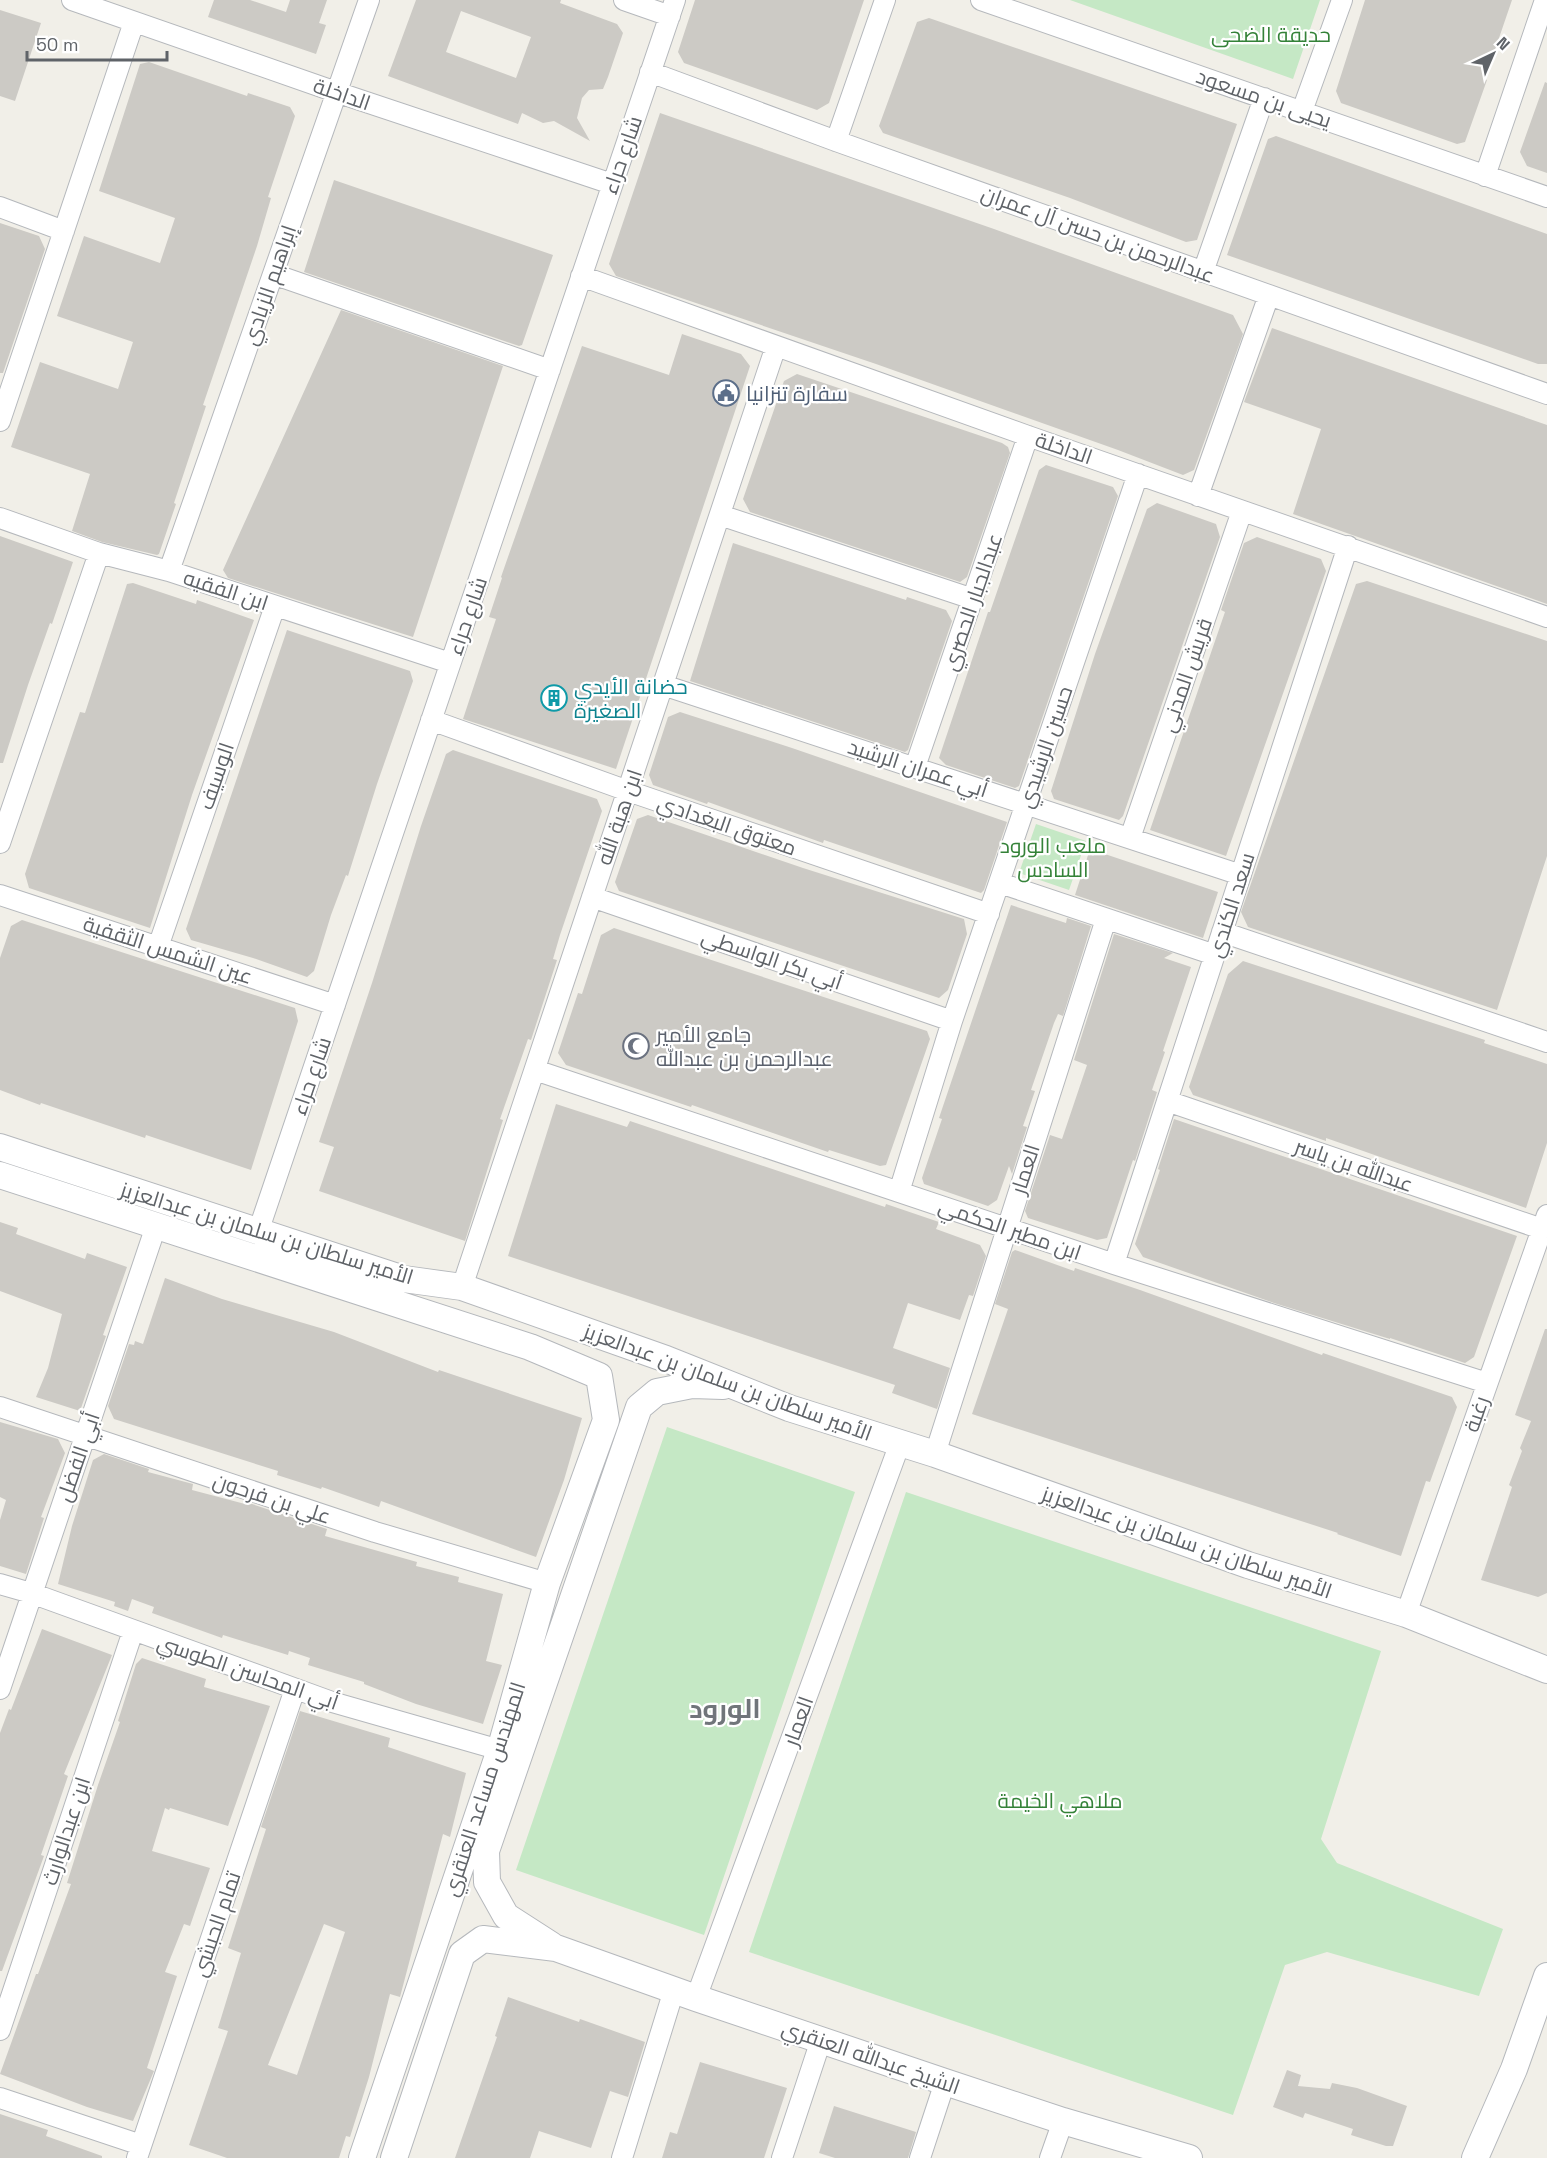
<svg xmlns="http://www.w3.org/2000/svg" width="1547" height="2158" viewBox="0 0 1547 2158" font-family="'Space Grotesk',Cairo,sans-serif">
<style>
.green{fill:#c5e8c5}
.building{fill:#cccac5;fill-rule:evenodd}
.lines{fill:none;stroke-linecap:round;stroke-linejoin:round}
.minor-casing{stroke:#b5b8bc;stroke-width:22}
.tertiary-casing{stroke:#b5b8bc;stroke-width:28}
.minor{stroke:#fff;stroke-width:20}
.tertiary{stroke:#fff;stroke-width:26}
.labels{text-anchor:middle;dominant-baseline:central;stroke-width:4.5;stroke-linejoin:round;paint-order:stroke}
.park-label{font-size:21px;fill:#348238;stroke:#fff}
.street-label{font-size:21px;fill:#5f6368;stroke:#fff}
.service-label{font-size:21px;fill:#4e5e75;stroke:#fff;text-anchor:start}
.culture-label{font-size:21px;fill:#0d838f;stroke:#fff;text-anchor:start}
.worship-label{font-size:21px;fill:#5b616d;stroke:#fff;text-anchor:start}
.district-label{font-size:27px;font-weight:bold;fill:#70757a;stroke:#fff}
</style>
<rect width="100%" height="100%" fill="#f1efe8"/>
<path class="green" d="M1070 0H1320L1293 79Z
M1036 824 1086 841 1069 890 1019 873Z
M667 1427 855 1492 704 1935 516 1870Z
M906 1492 1381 1651 1321 1839 1337 1863 1503 1929 1479 1996 1327 1952 1285 1965 1233 2115 749 1952Z"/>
<path class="building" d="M214 0H250L286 12 290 0H327L319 23 326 25 316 54 208 17Z
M416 0H561L560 3 617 24 623 33 608 77 603 89 589 90 582 98 577 118 590 141 554 121 543 123 522 113 518 124 388 76ZM461 11 531 37 516 78 446 52Z
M695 0H864L829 103 817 110 684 63 678 52Z
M1365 0H1512L1485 79 1487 80 1465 142 1457 144 1341 103 1336 91Z
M0 10 41 23 15 101 0 96Z
M929 18 1237 124 1197 240 1186 242 1070 198 883 133 879 126 917 22Z
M149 62 247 96 248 93 290 107 295 116 268 197 271 198 257 246 203 405 206 406 174 503 176 504 159 554 157 555 102 542 72 531 90 474 11 447 40 362 118 389 133 342 57 316 84 236 160 263 175 218 99 191 140 64Z
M1545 82 1547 83V173L1527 166 1520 152Z
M660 113 994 229 1233 315 1243 334 1194 470 1183 475 1118 450 876 364 616 276 609 264Z
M1276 136 1547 234V364H1538L1227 255 1268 139Z
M334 180 553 255 522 345 519 346 304 272Z
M0 223 39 236 45 249 3 373H0Z
M341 310 503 366 413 637 228 578 223 570Z
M1272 328 1547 425V604L1293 514 1321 429 1244 402Z
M682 334 741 354 750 366 616 769 463 719 496 619 489 617 502 578 501 577 582 346 669 375Z
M797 374 1002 443 1008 447 1010 453 967 577 960 582 750 512 743 499 784 381Z
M1046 465 1113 487 1118 496 1019 786 1015 788 946 765 939 758 988 612H990L1039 470Z
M1157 503 1216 524 1220 537 1123 816 1119 820 1054 799 1051 791 1095 654 1147 509Z
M0 536 73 562 52 624 50 623 28 685 3 763H0Z
M1257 537 1321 559 1326 571 1226 856 1150 830 1225 612 1221 610 1244 543Z
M733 543 906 600 907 597 946 610 952 621 908 750 905 752 690 681Z
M1367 581 1547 641V856L1497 1010 1248 927 1241 912 1356 584Z
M133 583 196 604 197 600 254 620 192 795 150 928 29 888 25 874 80 712 85 713 127 584Z
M287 630 410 671 413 681 377 784 348 876 346 875 331 915 314 971 307 977 253 958 191 940 186 929Z
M680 712 792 748 1007 822 984 890 981 893 824 840 823 843 708 802 707 804 653 785 649 775 668 717Z
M453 750 597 799 602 811 560 935 553 959 557 960 531 1040 528 1039 500 1119 503 1120 465 1241 319 1191 334 1147 319 1142 372 983 421 826 446 754Z
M648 815 803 868 964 919 967 934 948 990 939 998 619 891 615 882 637 819Z
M1090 849 1218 892 1203 938 1075 895Z
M1011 905 1066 923 1067 918 1091 926 1063 1016 1058 1014 1054 1023 1031 1090 1035 1091 1023 1126 1027 1127 1012 1174 1009 1166 997 1200 988 1206 924 1184 922 1178 942 1119 939 1118Z
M22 920 295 1008 298 1021 251 1170 146 1135 145 1138 41 1103 40 1105 0 1090V958L11 926Z
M614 928 927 1031 930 1039 886 1165 880 1166 829 1150 828 1152 692 1105 691 1107 566 1065 558 1053 578 993 582 994 601 935Z
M1114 934 1173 953 1164 958 1191 967 1163 1051 1165 1052 1152 1090 1157 1092 1135 1161 1133 1160 1107 1238 1097 1240 1028 1218 1025 1211 1050 1135 1062 1139 1087 1065 1074 1060Z
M1243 961 1485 1040 1484 1043 1547 1064V1143L1526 1208 1326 1138V1141L1193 1095 1189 1087 1228 974Z
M556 1104 627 1127 630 1121 885 1207 886 1204 939 1222 936 1229 980 1245 986 1256 973 1296 969 1295 960 1320 908 1303 893 1348 950 1368 937 1409 892 1393 895 1385 508 1256Z
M1174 1119 1517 1236 1474 1357 1465 1363 1390 1338V1339L1274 1303 1143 1257 1135 1244 1160 1170 1158 1169Z
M0 1222 18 1228 16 1234 85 1259 87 1253 127 1267 103 1335 106 1336 80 1411 36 1397 48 1368 62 1314 0 1291Z
M1015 1250 1074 1271 1075 1268 1140 1290 1322 1355 1323 1353 1452 1397 1457 1407 1430 1482 1426 1481 1401 1556 1337 1534 1338 1533 972 1414 1008 1309 995 1304 1012 1252Z
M165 1278 222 1299 334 1332 438 1372 439 1370 582 1418 564 1480 536 1557 381 1501 379 1507 322 1487 321 1489 277 1475 278 1471 114 1419 108 1406 129 1344 134 1345 135 1341 143 1344Z
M1545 1329H1547V1593L1538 1597 1481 1580 1512 1487 1509 1485 1522 1451 1520 1448 1531 1421 1515 1415Z
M0 1422 58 1439 65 1453 41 1517 44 1518 26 1574 0 1566V1520L6 1500 0 1497Z
M104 1454 149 1469 148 1472 193 1484 192 1490 245 1504 246 1502 327 1529 325 1536 417 1562 416 1566 459 1577 458 1582 503 1594 486 1661 502 1665 483 1724 416 1704 364 1684V1682L308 1665 310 1658 289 1651 288 1655 223 1635 222 1638 152 1613 154 1607 132 1599 128 1611 114 1606 115 1602 58 1584 72 1526 93 1460Z
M42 1629 112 1655 64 1774 68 1776 41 1855 44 1856 2 1971H0V1733L9 1709 11 1710Z
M142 1658 206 1679 204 1687 270 1706 228 1826 170 1808 169 1810 165 1808 152 1851 210 1868 190 1926 184 1924 165 1972 177 1976 147 2068 154 2071 133 2121 87 2107 0 2074 36 1974H38L71 1884 67 1883 98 1785 120 1722 118 1721 136 1664Z
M300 1711 390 1738 388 1747 466 1773 450 1837 443 1834 400 1997 390 1994 369 2077 350 2137 346 2136 339 2158H227L189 2145 228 2031 218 2028 241 1953 228 1948 266 1829 261 1827ZM324 1924 345 1932 297 2075 268 2065Z
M508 1997 579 2022 580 2019 645 2042 628 2097 610 2091 591 2148 539 2131 530 2158H455L497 2037 495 2036Z
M700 2062 787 2088 764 2158H662L670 2132 677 2134Z
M1287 2070 1301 2075 1298 2086 1330 2089 1332 2083 1357 2088 1407 2106 1393 2146H1386L1351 2135 1353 2129 1305 2113 1303 2118 1273 2107Z
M834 2106 916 2132 908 2158H835L819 2153Z
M0 2114 48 2130 46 2136 102 2156V2158H0Z"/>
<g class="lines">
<g class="minor-casing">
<path id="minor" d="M72 0 336 92 612 184
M624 0 670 16
M981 0 1547 197
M650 72 836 141 1547 394
M1302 111 1342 0
M836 141 885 0
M1485 176 1545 0
M0 207 64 231
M1203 272 1264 98
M273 274 550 370
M581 276 1028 436 1547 617
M0 421 134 22
M1198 496 1269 295
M720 515 973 599
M0 518 99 553 169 571 450 663
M169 571 369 0
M663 685 1241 875
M431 720 628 791 989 914
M915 767 1028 436
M1130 838 1242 511
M0 843 99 553
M1000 883 1215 955
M0 895 335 1005
M592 897 952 1021
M1222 932 1547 1042
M158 947 275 606
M535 1070 1114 1264 1487 1383
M1167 1101 1542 1229
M899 1192 952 1021 1138 474
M258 1232 675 0
M1114 1264 1348 546
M462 1287 776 346
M0 1407 375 1532 547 1583
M935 1454 1106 919
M0 1584 31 1593 332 1702 500 1750
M1406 1614 1547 1215
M0 1689 156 1226
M696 1998 900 1443
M0 2030 133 1631
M0 2098 141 2145
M137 2158 295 1689
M622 2158 674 1990
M782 2158 821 2040
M920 2158 945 2082
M1050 2158 1063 2121"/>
</g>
<g class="tertiary-casing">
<path id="tertiary" d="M0 1147 404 1279 462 1287 666 1359 789 1408 935 1454 1248 1565 1406 1614 1547 1670
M0 1175 530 1347 599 1376 606 1420 547 1583 500 1750 362 2158
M551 1945 506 1916 487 1882 486 1851 639 1407 657 1392 692 1385 723 1386
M394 2158 462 1954 483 1939 556 1948 696 1998 945 2082 1063 2121 1189 2158
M1475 2158 1514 2069 1547 1976"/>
</g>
<use href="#minor" class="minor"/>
<use href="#tertiary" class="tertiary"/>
</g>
<defs>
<g id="civic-ring" transform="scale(1.35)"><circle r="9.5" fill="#fff" stroke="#5c6f8a" stroke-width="1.5"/><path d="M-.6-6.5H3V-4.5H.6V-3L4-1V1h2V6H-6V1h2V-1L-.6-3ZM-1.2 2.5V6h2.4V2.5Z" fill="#5c6f8a"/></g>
<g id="building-ring" transform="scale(1.35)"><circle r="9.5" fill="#fff" stroke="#0f9aa8" stroke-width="1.5"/><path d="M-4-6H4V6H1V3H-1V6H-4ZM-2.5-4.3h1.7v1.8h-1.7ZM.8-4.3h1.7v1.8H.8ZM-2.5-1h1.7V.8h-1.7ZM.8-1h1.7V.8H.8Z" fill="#0f9aa8"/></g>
<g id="mosque-ring" transform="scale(1.35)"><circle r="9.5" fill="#fff" stroke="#6b7280" stroke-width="1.5"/><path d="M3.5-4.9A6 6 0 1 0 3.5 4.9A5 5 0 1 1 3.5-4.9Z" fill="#6b7280"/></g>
</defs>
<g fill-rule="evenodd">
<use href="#civic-ring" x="726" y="393"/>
<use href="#building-ring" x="554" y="698"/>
<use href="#mosque-ring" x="636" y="1046"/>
</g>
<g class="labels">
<g class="park-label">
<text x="1271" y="34">حديقة الضحى</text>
<text x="1053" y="845">ملعب الورود<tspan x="1053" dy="24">السادس</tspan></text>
<text x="1060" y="1800">ملاهي الخيمة</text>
</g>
<g class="street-label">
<text transform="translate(342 94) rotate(19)">الداخلة</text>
<text transform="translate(1264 98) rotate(19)">يحيى بن مسعود</text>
<text transform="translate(622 155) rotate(-71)">شارع حراء</text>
<text transform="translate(1098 234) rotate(20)">عبدالرحمن بن حسن آل عمران</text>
<text transform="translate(269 285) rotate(-71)">إبراهيم الزيادي</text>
<text transform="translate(1064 448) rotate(19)">الداخلة</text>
<text transform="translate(226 590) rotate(18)">ابن الفقيه</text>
<text transform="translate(972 602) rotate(-71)">عبدالجبار الحصري</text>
<text transform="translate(467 616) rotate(-71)">شارع حراء</text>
<text transform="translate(1186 675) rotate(-71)">قريش المدني</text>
<text transform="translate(1045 747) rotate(-71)">حسين الرشيدي</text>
<text transform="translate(918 768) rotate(18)">أبي عمران الرشيد</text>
<text transform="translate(216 776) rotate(-71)">الوسيف</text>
<text transform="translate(619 817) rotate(-71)">ابن هبة الله</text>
<text transform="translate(727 825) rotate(19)">معتوق البغدادي</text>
<text transform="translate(1231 905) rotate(-72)">سعد الكندي</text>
<text transform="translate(168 950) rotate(18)">عين الشمس الثقفية</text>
<text transform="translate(772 959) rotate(19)">أبي بكر الواسطي</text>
<text transform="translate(311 1076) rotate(-71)">شارع حراء</text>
<text transform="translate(1354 1165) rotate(19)">عبدالله بن ياسر</text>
<text transform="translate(1025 1169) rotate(-72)">العمار</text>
<text transform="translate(1010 1229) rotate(19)">ابن مطير الحكمي</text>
<text transform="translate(267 1233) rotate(17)">الأمير سلطان بن سلمان بن عبدالعزيز</text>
<text transform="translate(728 1382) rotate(20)">الأمير سلطان بن سلمان بن عبدالعزيز</text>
<text transform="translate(1476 1414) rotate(-71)">رغبة</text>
<text transform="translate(78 1457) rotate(-71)">أبي الفضل</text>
<text transform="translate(272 1498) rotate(18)">علي بن فرحون</text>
<text transform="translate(1187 1542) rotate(19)">الأمير سلطان بن سلمان بن عبدالعزيز</text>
<text transform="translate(248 1672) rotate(19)">أبي المحاسن الطوسي</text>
<text transform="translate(798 1721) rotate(-70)">العمار</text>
<text transform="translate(484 1789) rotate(-72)">المهندس مساعد العنقري</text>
<text transform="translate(66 1831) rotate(-72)">ابن عبدالوارث</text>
<text transform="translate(216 1924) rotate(-71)">تمام الحبشي</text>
<text transform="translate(871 2057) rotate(19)">الشيخ عبدالله العنقري</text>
</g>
<g class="service-label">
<text x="746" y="393">سفارة تنزانيا</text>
</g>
<g class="culture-label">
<text x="574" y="686">حضانة الأيدي<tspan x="574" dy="24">الصغيرة</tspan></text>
</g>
<g class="worship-label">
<text x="656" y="1034">جامع الأمير<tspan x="656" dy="24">عبدالرحمن بن عبدالله</tspan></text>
</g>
<g class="district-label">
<text x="725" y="1708">الورود</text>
</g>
</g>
<g transform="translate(1493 54) rotate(44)" stroke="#ffffff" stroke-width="4.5" paint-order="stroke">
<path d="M0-4.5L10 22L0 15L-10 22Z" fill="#5f6368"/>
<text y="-9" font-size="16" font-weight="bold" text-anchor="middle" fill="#5f6368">N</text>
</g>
<path d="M27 51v9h140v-9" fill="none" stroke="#5f6368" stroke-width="3"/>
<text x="36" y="51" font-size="18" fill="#5f6368" stroke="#ffffff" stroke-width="4.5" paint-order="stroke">50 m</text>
</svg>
